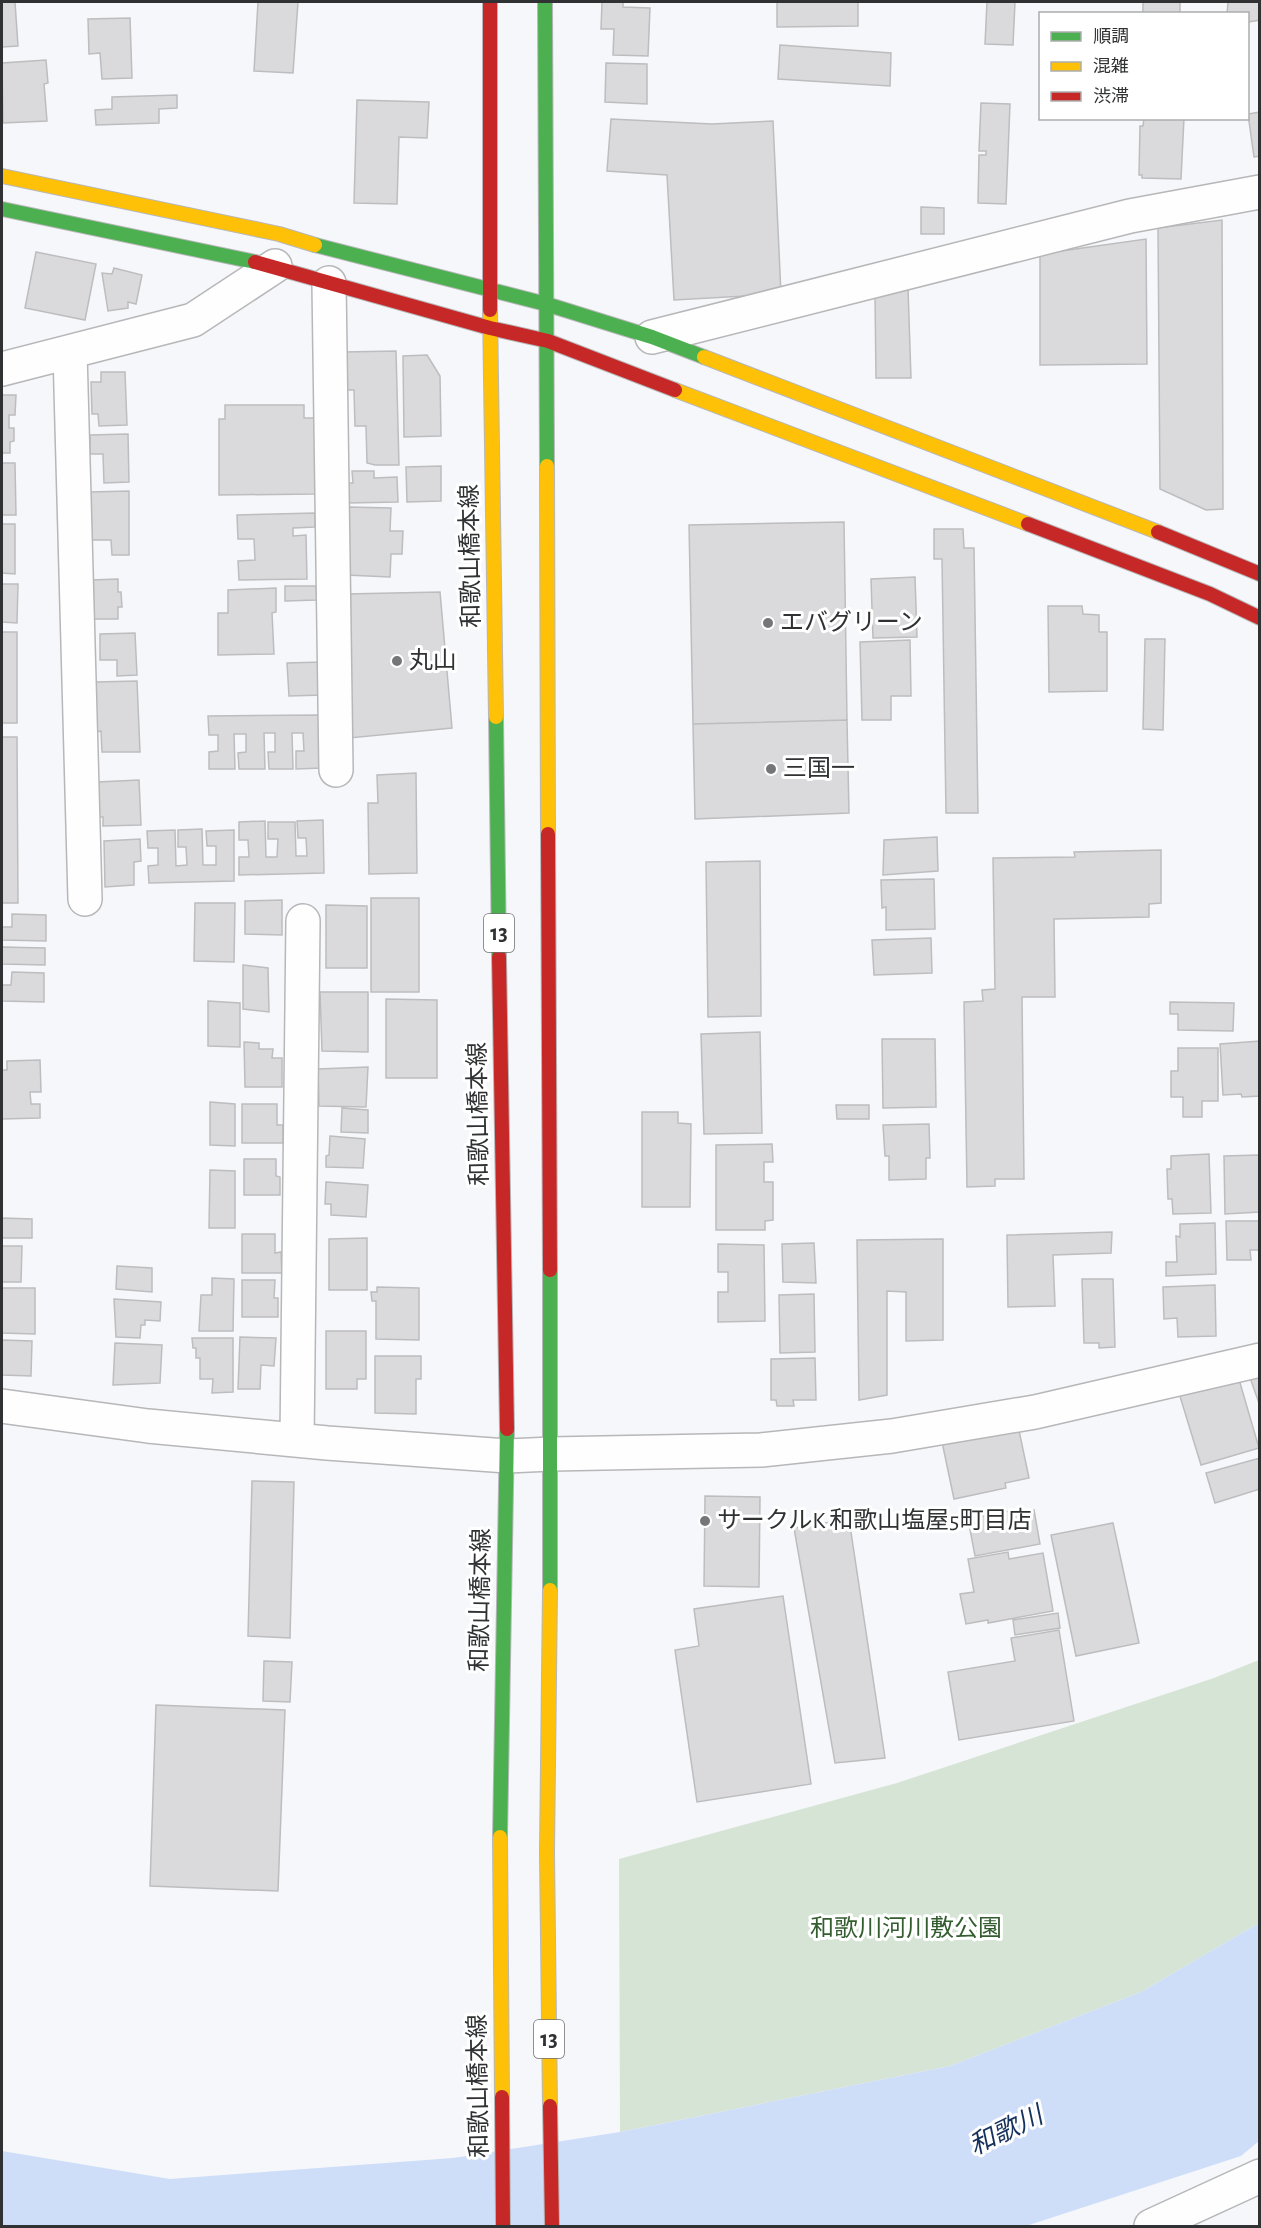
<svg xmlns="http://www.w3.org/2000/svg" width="1261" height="2228" viewBox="0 0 1261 2228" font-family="'Alegreya Sans','Noto Sans JP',sans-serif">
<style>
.green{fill:#d6e4d6}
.water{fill:#cedef9}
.building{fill:#dadadc;stroke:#bdbdbf;stroke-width:1.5}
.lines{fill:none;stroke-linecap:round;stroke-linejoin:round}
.street-casing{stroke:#b7b7b9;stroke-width:36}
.fast-casing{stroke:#b7b7b9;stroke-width:16}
.slow-casing{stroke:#b7b7b9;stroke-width:16}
.jam-casing{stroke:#b7b7b9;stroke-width:16}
.street{stroke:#fefefe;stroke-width:33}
.fast{stroke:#4caf50;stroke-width:14}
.slow{stroke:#ffc107;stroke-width:14}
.jam{stroke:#c62828;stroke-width:14}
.poi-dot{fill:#757678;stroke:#fff;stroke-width:2}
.labels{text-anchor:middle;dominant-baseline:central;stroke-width:6;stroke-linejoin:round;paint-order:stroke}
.shield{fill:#fff;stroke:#6e6f70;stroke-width:1.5}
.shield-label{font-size:22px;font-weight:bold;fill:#303132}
.street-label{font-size:24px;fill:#303132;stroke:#fff}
.poi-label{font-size:24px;fill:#303132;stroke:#fff;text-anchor:start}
.park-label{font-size:24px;fill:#335c2f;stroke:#fff}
.water-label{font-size:26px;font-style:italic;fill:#15315c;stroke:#fff}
</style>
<rect width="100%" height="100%" fill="#f6f7fa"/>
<path class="green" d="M1259 1660V1923L1141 1992 950 2066 620 2132 619 1859 897 1783 1214 1678Z"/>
<path class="water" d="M1259 1923V2141L1241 2156 1026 2226H2V2151L170 2179 453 2158 620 2132 950 2066 1141 1992Z"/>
<path class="building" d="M2 2H15L18 46 2 47Z
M258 2H298L293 73 254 71Z
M602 2H623V7L650 8 648 56 613 55 614 29H601Z
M777 2H858V26L777 27Z
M987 2H1015L1013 45 985 44Z
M1143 2H1180V14H1143Z
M1228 2H1260V20L1248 22V14H1227Z
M130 18 132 78 102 79 100 53 89 54 88 19Z
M780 45 891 53 890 86 778 79Z
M46 60 48 83 44 84 47 121 3 123 2 63Z
M606 63 647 64V104L605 102Z
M177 95V108L159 109V123L96 125 95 110 112 109V97Z
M357 100 429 102 427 138 399 137 397 204 354 203Z
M981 103 1010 104 1006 204 978 203 979 155H986V151H979Z
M1260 112V156L1254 157 1248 114Z
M1144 118H1184L1181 179 1142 178V175H1139L1140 126H1143Z
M611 119 712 124 773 121 781 294 674 300 667 175 607 171Z
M921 207 944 208V234H921Z
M1222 220 1223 509 1206 510 1160 489 1158 228Z
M1146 239 1147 364 1040 365V254Z
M36 252 96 264 85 320 25 308Z
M114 268 142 275 136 304 128 302V308L108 311 102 273 112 274Z
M908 288 911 378H876L875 295Z
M396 351 399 465H375L367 463 366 426H355L354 390H346L344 352Z
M427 355 440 376 441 436 404 437 403 356Z
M101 372H125L127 425 99 426 98 414H92L91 382H101Z
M2 395H16L15 415H9V428H14V441L10 442V453H2Z
M225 405H304V418H316V494L219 495V419H225Z
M128 434 129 482 104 483 103 454H90V435Z
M2 463H15L16 515H2Z
M441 466V501L407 502 406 467Z
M352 471H374V478L397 477 398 502 348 503 347 483H353Z
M129 491V555H112L111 540H91L90 492Z
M348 507 391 508 390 531H403L402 554H391L390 577 346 575Z
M315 513V527L293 528V536L306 535 307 579 239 580 238 561 255 560 254 539H238L237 515Z
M844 522 847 720 693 724 689 525Z
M2 524H15V574L2 573Z
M934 529H963L964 548H974L978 813H946L942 559H934Z
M915 577 917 637 873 638 871 579Z
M118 579V592H121L122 607H118V619H92L91 580Z
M2 584H18L17 623 2 622Z
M285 586H316L317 600 285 601Z
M276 588V612L272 613 274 654 218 655V613H228V590Z
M440 592 452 728 349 738 346 594Z
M1048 606H1082L1083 614 1099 615V632H1107V691L1049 692Z
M2 632H17V723H2Z
M135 633 137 675 117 676V660H100V634Z
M1145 639H1165L1163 730 1143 729Z
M910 640 911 696H891V720H862L860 642Z
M323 662 324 695 289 696 287 663Z
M137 681 140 752H102L101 731 97 732 95 682Z
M321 715 322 768 296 769V751H304L303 733H292L293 769H269L268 752H275V733H264L265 769H239L238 753 246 752V734H234L235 769H209V752L218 751V735H209L208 716Z
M847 720 849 813 695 819 693 724Z
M2 737H17L18 903H2Z
M416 773 417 873 369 874 368 803H378L377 775Z
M139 780 141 825 103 826V817H99L97 782Z
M323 820 324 873 239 875V857H249L248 840H239V822L265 821 266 857H277L278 839H268V822H295L296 856H307L306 838H298L297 821Z
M202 829 203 865H216V846H207L206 831 234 830V881L149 883 148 866 158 865V848H148L147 831 175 830 176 866 187 865 186 847H178V830Z
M937 837 938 871 883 875 884 840Z
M140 839 141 861 134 862V885L105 887 104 841Z
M1161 850V903L1149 904V917L1054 919 1055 997H1022L1024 1179H995V1186L967 1187 964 1002 983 1001 982 990 995 989 993 858 1075 857 1074 852Z
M760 861 761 1016 708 1017 706 862Z
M934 879 935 929 886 930V907L882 908 881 880Z
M371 898H419V992H371Z
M282 900V935L245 934V901Z
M195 903H235L234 962 194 961Z
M326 905 367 906V968H326Z
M12 914 46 915V941L2 940V927H12Z
M931 938 932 973 874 975 872 940Z
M2 947 45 948V965L2 964Z
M243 965 268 968 269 1012 243 1009Z
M12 972 44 973V1002L2 1001V985H11Z
M320 992H368V1052L322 1051Z
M386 999 437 1000V1078H386Z
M208 1001 240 1003V1047L208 1046Z
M1170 1002 1234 1003 1233 1031 1178 1030V1014H1170Z
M760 1032 762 1133 704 1134 701 1034Z
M882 1039H935L936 1107 883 1108Z
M1260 1041V1096L1242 1097 1241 1094 1223 1095 1220 1044Z
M244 1042 259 1043V1049H273L272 1058H282V1087H245Z
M1178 1048H1218V1101H1202V1117H1183V1097H1171V1071H1178Z
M40 1060 41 1092H30L31 1104H40V1118L2 1119V1070H7V1061Z
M368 1067 366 1107 319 1106 318 1069Z
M210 1102 235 1104V1146L210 1145Z
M242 1104H277V1125H283V1143H242Z
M836 1105H869V1119H837Z
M342 1108 368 1110V1133L341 1132Z
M642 1112H678V1123L691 1124 690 1207H642Z
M929 1124 930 1158H926V1179L889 1180V1156H885L883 1125Z
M330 1136 365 1139 363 1168 326 1167V1156L329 1155Z
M772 1144 773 1162H764V1182H773V1220L765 1221V1230H716V1145Z
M1209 1154 1211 1213 1173 1214 1172 1199H1168L1167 1169H1171V1156Z
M1259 1155 1260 1212 1225 1214 1224 1156Z
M244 1159H276V1176L280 1177V1195H244Z
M210 1170 235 1171V1228H209Z
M326 1182 368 1185 366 1217 331 1215V1204H325Z
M2 1218 32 1219V1238H2Z
M1226 1221H1260V1250H1250L1251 1260H1227Z
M1215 1223 1216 1274 1166 1276V1262H1177L1176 1236 1180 1237V1224Z
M1112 1232 1111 1253 1053 1255 1055 1306 1008 1307 1007 1235Z
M242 1234H275V1253L281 1252 282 1273H242Z
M367 1238V1290H329V1239Z
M943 1239V1340L906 1341V1292L887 1291V1395L859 1400 857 1240Z
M814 1243 816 1283 783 1282 782 1244Z
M718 1244 764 1245 765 1321 718 1322V1292H728V1272H718Z
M2 1246H22L21 1282H2Z
M117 1266 152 1268V1292L116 1289Z
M212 1278 234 1279 233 1331H199L201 1295H212Z
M1082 1279H1113L1115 1347 1099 1348V1343H1084Z
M242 1280H275L274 1298H278V1317H242Z
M1215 1285 1216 1336 1178 1337 1177 1318 1164 1319 1163 1287Z
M377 1287 419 1288V1340L376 1339V1301H372L371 1292H377Z
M2 1288H35V1334L2 1333Z
M814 1294 815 1352 780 1353 779 1295Z
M114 1299 161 1302 160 1321 145 1320V1325H141L140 1338 116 1337Z
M326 1331H366V1379H357V1389H326Z
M240 1337 276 1338 274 1366 261 1365 260 1389H238Z
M192 1338H233V1392L212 1393 213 1379H200V1358H196V1348H193Z
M2 1340 32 1341 31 1376 2 1375Z
M115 1343 162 1345 160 1383 113 1385Z
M375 1356H421V1379H416V1414L375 1413Z
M815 1358 816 1400H793L794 1406H777L776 1400H771V1359Z
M1260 1369V1406L1248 1372Z
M1238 1376 1259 1448 1201 1465 1179 1393Z
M1017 1421 1029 1478 1005 1483 1006 1488 954 1499 942 1442Z
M1260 1458V1489L1215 1503 1206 1473Z
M252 1481 294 1482 290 1638 248 1636Z
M705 1496 760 1497 759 1587 704 1586Z
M1019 1509V1513L1034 1510 1040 1544 975 1556 968 1519Z
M849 1519 885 1758 835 1763 794 1528Z
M1113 1523 1139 1643 1076 1656 1051 1535Z
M1008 1552 1009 1559 1043 1553 1053 1611 988 1623V1620L966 1624 960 1594 974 1592 968 1559Z
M783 1596 811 1784 697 1802 675 1650 699 1646 694 1609Z
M1058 1613 1060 1628 1015 1635 1013 1620Z
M1059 1630 1074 1721 959 1740 948 1672 1015 1661 1011 1638Z
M264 1661 292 1662 290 1702 263 1701Z
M156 1705 285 1710 278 1891 150 1886Z"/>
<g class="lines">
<g class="street-casing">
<path id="street" d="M329 283 336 770
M652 337 1130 216 1260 192
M70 352 85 899
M2 369 193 320 275 266
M2 1406 148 1426 327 1443 507 1456 551 1454 761 1450 892 1436 1035 1412 1260 1360
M297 1440 303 921
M1151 2226 1260 2176"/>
</g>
<g class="fast-casing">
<path id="fast" d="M545 2 547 466
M2 209 255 262
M315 245 546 304 652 337 704 357
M496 717 499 957
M550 1590V1270
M500 1837 507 1429"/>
</g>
<g class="slow-casing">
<path id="slow" d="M2 176 279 234 315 245
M490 310 496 717
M704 357 1158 532
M675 390 1028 524
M547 466 548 834
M550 1590 547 1852 550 2106
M500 1837 502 2097"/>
</g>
<g class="jam-casing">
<path id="jam" d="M490 2V310
M255 262 490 328 548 341 675 390
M1028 524 1210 594 1260 618
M1158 532 1260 574
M548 834 550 1270
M499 957 507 1429
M502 2097 503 2226
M550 2106 552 2226"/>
</g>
<use href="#street" class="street"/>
<use href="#fast" class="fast"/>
<use href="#slow" class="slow"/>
<use href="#jam" class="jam"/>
</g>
<g class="poi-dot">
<circle cx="768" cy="623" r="6"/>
<circle cx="397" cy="661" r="6"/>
<circle cx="771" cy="769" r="6"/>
<circle cx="705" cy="1521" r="6"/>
</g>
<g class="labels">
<g class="shield">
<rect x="484" y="914" width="30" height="38" rx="4.5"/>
<rect x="534" y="2020" width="30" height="38" rx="4.5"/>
</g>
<g class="shield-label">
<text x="499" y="933">13</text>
<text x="549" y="2039">13</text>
</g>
<g class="street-label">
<text transform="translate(471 556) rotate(-91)">和歌山橋本線</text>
<text transform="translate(479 1114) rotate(-91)">和歌山橋本線</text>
<text transform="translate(481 1600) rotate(-89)">和歌山橋本線</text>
<text transform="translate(479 2086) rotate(-91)">和歌山橋本線</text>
</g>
<g class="poi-label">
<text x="780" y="623">エバグリーン</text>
<text x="409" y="661">丸山</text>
<text x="783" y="769">三国一</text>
<text x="717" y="1521">サークルK 和歌山塩屋5町目店</text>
</g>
<g class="park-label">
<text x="906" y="1929">和歌川河川敷公園</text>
</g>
<g class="water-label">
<text transform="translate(1006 2131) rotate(-26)">和歌川</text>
</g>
</g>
<rect width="1261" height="2228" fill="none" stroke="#303132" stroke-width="6"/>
<rect x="1039" y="12" width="210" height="108" fill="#ffffff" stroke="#acadad" stroke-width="1.5"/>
<rect x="1051" y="32" width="30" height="9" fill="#4caf50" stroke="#acadad" stroke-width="1.5"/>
<text x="1093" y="42" font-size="18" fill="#303132">順調</text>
<rect x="1051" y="62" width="30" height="9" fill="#ffc107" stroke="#acadad" stroke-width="1.5"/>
<text x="1093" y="72" font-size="18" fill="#303132">混雑</text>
<rect x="1051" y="92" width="30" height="9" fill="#c62828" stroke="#acadad" stroke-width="1.5"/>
<text x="1093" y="102" font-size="18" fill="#303132">渋滞</text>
</svg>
